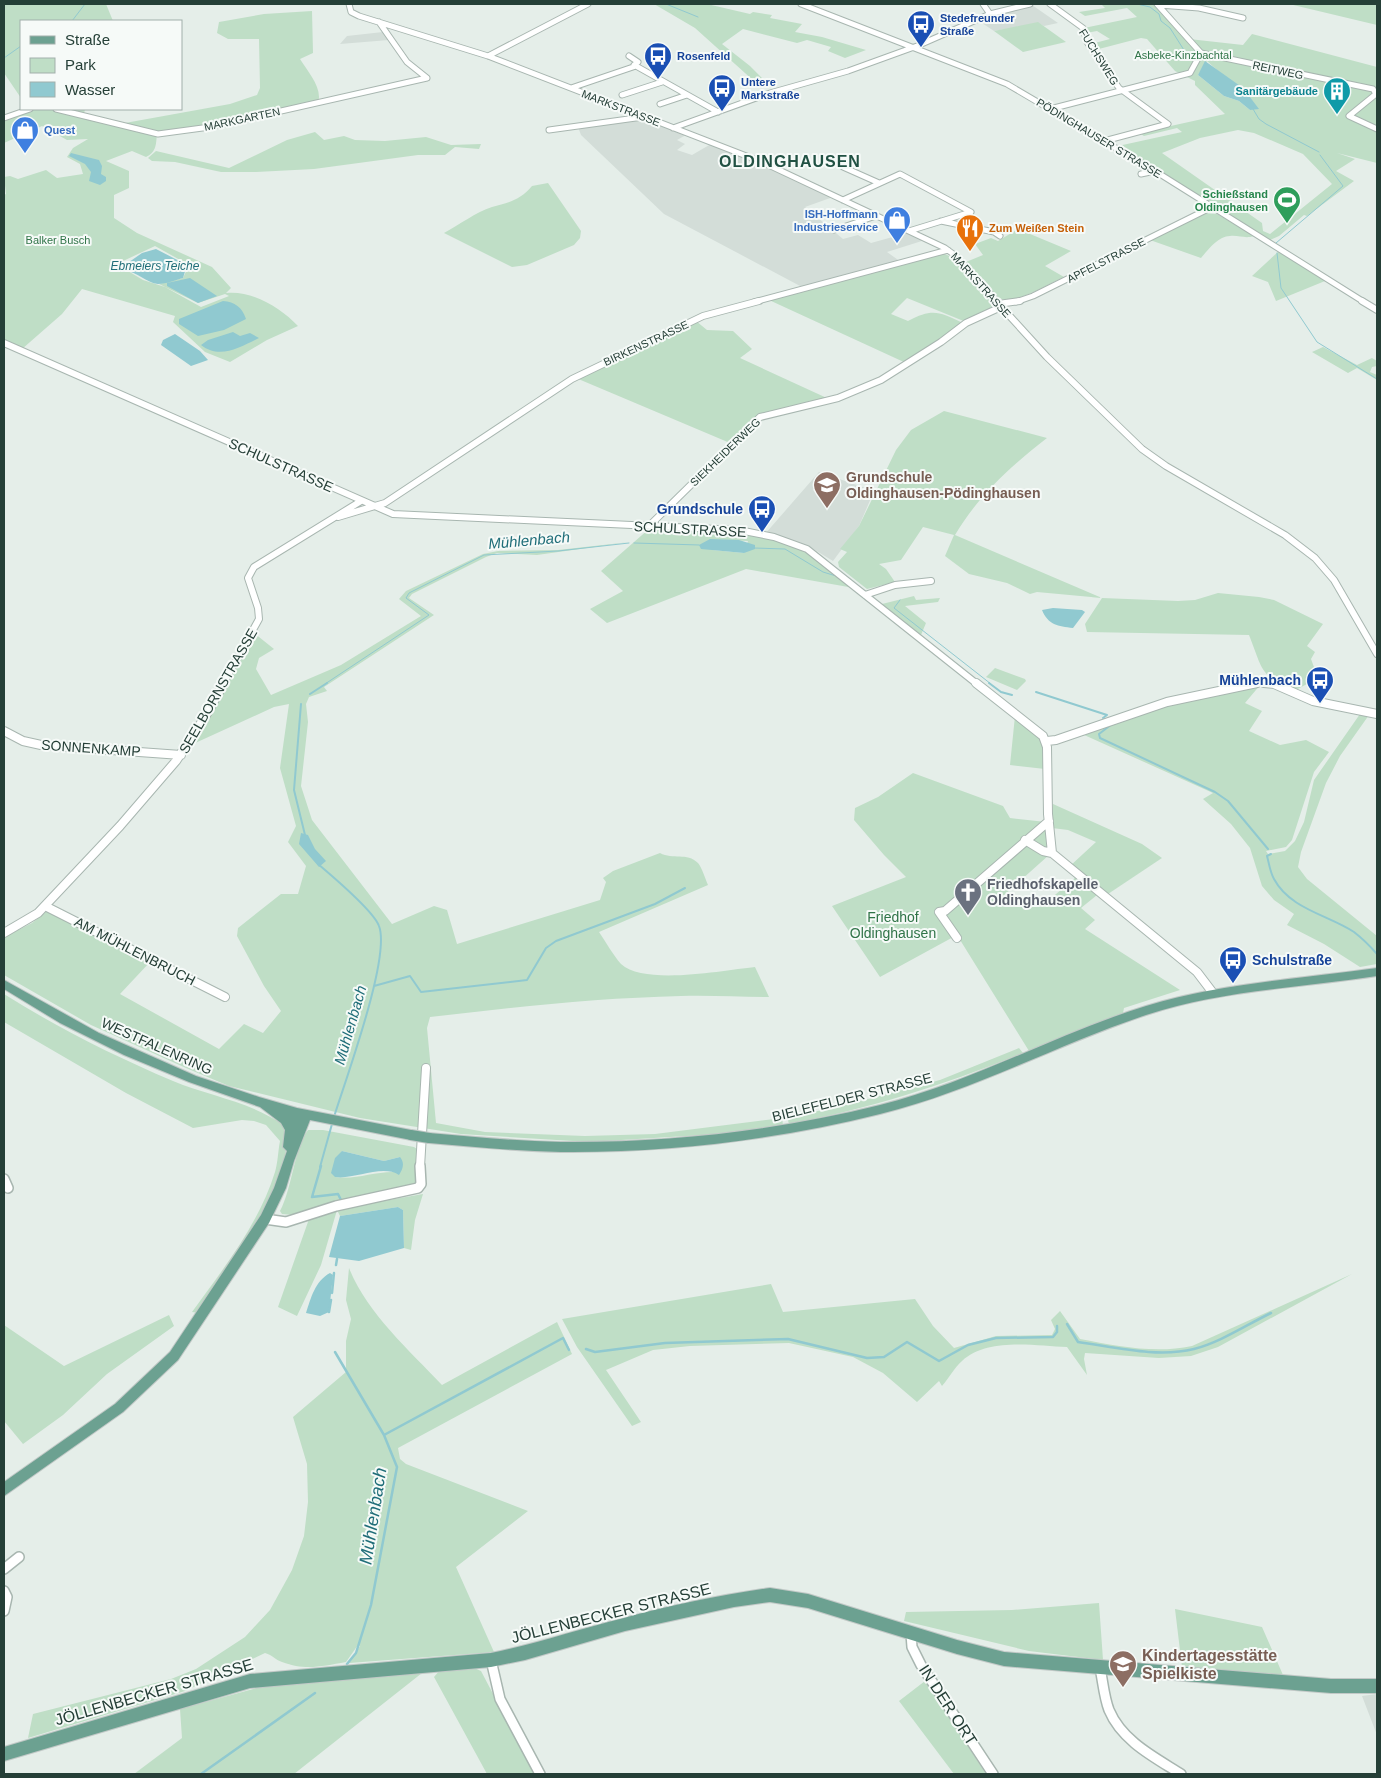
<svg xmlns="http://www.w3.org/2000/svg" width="1381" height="1778" viewBox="0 0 1381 1778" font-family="Helvetica,sans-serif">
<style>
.built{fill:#d3ddd8}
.green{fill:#bfdec6;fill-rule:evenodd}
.water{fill:#90c9d0}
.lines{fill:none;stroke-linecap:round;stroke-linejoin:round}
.stream-far2{stroke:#90c9d0;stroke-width:1}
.stream-far1{stroke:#90c9d0;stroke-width:2}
.stream{stroke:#90c9d0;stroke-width:2.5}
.minor-far3-casing{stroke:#a8b6b0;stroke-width:7}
.minor-far2-casing{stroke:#a8b6b0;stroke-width:8}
.minor-far1-casing{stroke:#a8b6b0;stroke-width:10}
.minor-casing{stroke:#a8b6b0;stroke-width:12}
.major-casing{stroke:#c2c9c7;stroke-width:2}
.minor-far3{stroke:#fff;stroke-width:5}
.minor-far2{stroke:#fff;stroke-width:6}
.minor-far1{stroke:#fff;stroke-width:8}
.minor{stroke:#fff;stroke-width:9}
.major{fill:#6ca191;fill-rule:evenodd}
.major-bridge-casing{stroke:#c2c9c7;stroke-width:12;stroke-linecap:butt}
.major-bridge{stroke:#6ca191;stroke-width:10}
.labels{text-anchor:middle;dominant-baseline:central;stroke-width:4;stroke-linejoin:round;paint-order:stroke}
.far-transit-label{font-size:11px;font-weight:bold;fill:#164399;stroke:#f6faf8;text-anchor:start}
.far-park-label{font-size:11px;fill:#307448;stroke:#f6faf8}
.far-street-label{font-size:11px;fill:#253f37;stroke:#f6faf8}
.far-culture-label{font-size:11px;font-weight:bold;fill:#0d838f;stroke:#f6faf8;text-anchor:end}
.far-shop-label{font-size:11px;font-weight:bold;fill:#366cbe;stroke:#f6faf8;text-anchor:start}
.far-leisure-label{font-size:11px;font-weight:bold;fill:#27864d;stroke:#f6faf8;text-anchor:end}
.far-food-label{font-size:11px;font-weight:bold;fill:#c56008;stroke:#f6faf8;text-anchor:start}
.far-water-label{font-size:12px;font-style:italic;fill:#206e79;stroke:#f6faf8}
.street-label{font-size:14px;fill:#253f37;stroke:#f6faf8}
.education-label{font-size:14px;font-weight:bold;fill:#785e54;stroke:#f6faf8;text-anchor:start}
.transit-label{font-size:14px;font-weight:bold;fill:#164399;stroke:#f6faf8;text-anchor:end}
.worship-label{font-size:14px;font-weight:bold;fill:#5b616d;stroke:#f6faf8;text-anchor:start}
.park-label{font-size:14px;fill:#307448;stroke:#f6faf8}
.water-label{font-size:15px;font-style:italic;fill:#206e79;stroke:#f6faf8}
.far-district-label{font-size:16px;font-weight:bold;letter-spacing:1px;fill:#215143;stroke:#f6faf8}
.near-street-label{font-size:16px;fill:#253f37;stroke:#f6faf8}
.near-education-label{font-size:16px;font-weight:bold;fill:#785e54;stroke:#f6faf8;text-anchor:start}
.near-water-label{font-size:18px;font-style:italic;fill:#206e79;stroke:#f6faf8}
</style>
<rect width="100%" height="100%" fill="#e5eee9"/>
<path class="built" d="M1032 5 1058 23 1044 26 1038 23 994 31 979 21Z
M383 32 389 40 340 44 347 36Z
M644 118 686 135 677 140 685 144 677 150 692 155 711 144 758 162 833 197 805 207 843 239 858 235 871 243 907 233 925 240 887 252 901 262 802 287 664 214 581 135 578 127Z
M819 472 874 491 859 526 833 561 810 547 765 534Z
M1377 1694V1735L1362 1696Z"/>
<path class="green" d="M4 4H106L113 21H21V98L4 73Z
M654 4H707L750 14 753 12 772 15 770 18 802 24 795 32 822 37 866 50 845 58 828 51 831 47 807 40 797 43 743 29 722 44 750 66 764 80 755 82 695 28Z
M1101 4H1200L1198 7 1163 8 1189 39 1243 45 1252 34 1377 67V163L1337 153 1355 159 1336 171 1354 181 1307 216 1304 215 1279 236 1268 241 1118 146 1182 132 1177 128 1144 136 1139 133 1225 114 1195 85V81L1175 71 1147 39 1141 38 1095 50 1091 44 1110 39 1097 31 1086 33 1084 28 1137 17 1127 8 1085 16 1079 12 1105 8ZM1207 61C1222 76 1240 85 1253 102L1250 110 1239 101 1224 96 1198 75ZM1238 130 1254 133 1303 154 1332 184 1270 234 1263 231 1262 223 1162 153 1200 138Z
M1289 4H1377V25Z
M312 11 313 53 300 59C308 72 323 88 318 103L209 128 157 133C156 143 157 152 146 157L132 151 106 161 129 171V188L114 195V218L137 233 212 267 231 288 226 293C252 290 281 308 298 326L267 340 230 362 205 352 173 322 175 316 82 289 62 314 22 349 4 341V195L6 194 4 177 10 176 18 179 46 170 57 178 83 174 80 164 67 157 73 148 88 139 67 140 42 126 4 143V118L31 109H85L84 114 125 123 230 104 257 95 260 88 259 39H228L217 33 219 22 264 14ZM155 246 189 265 183 278 159 284 198 303 225 294 229 296 201 307 165 287 143 280 128 271 123 272 119 268 121 262Z
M1038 22 1066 42 1023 52 994 31Z
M315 132 324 140 344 136 355 140 385 141 426 137 451 145 481 144 479 149 455 147 445 155H418L314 169 256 172H221L175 162 152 161 148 158 156 151 229 168 287 140Z
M548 183 581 231 580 238 574 245 527 265 512 267 444 233C459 225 476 212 492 207 507 203 521 200 532 186Z
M1201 213 1217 214 1254 236C1245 239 1239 235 1230 236 1218 236 1208 250 1201 258L1150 240Z
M1018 229 1071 251 1045 266 1064 277C1048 284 1013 307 997 297 987 291 975 271 966 262L983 255 975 244 991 238 998 241Z
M1279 251 1325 281 1276 301 1268 282 1252 276Z
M944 254C960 258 984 292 997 306L966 322 907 298 891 314 908 321C933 308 939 312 963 323L906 363 769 300Z
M696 321 707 330 733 331 752 349 740 358 829 399 761 415 730 443 576 378Z
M1323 347 1357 365 1372 358 1377 361V366L1372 367 1370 372 1377 375V380L1357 368 1348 373 1312 352Z
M944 411 1047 438C1011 466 978 496 955 535L1102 598 1178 601 1195 600 1218 593 1259 597 1274 600 1323 624 1307 646 1315 652 1311 659 1318 678 1294 691C1259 675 1263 670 1249 635L1087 632 1085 624 1102 598 1037 592 1030 594 1007 583 969 574 945 556 954 535 923 527 901 560 879 564 886 569 895 582 867 589 839 567 838 562 847 552 840 549 859 526 896 450 911 430Z
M650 528C698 530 749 528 794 547 816 556 835 573 854 588L746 569 607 623 590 609 623 591 601 571ZM725 540 748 541 744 553 712 550Z
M630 542 537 555 497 553 486 557 412 594 409 598 434 615 324 687 327 691 309 697 306 704 308 722 301 786 312 820 392 924 434 906 447 910 457 944 600 900 606 882 603 878 613 871 660 853C673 860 687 852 698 863 702 868 705 878 708 885L599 932C606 942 613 955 621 964 645 986 724 970 755 967L769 997C740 997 710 995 681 996 597 998 514 1007 430 1017L427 1028 436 1123 485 1132 585 1136 655 1134 782 1118 783 1125 718 1134 589 1142 461 1134 360 1118 229 1086 186 1068 91 1025 4 975V937L32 923 47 911 150 962 120 994 219 1049 244 1024 263 1033 281 1011 264 986 237 936 238 928 281 894H298L306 866 288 842 296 826 280 768 289 704 274 707 193 744 254 633 274 649 259 658 256 669 271 695 341 665 421 616 399 599 406 591 483 554 498 551 558 550Z
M914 596 916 600 940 598 938 602 905 606 926 623 921 635 882 604Z
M995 668 1025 679 1026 681 1017 690 986 677Z
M1261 684 1245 703 1262 711 1249 731 1280 745 1306 740 1329 752 1314 772 1292 840 1286 847 1266 851 1268 854 1285 851 1295 841 1304 822 1314 780 1360 714 1369 715 1340 756 1326 783 1301 852 1298 867 1307 879 1377 936V964L1360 967 1324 944 1287 925 1294 914 1274 900 1262 886 1250 848 1231 824 1203 799 1213 793 1082 734 1169 704Z
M1015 716 1043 741 1045 769 1010 765Z
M913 773 1003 806 1010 818 1046 822 1049 855 1003 896 1036 902 1042 906 1076 877 1070 866 1096 842 1068 830 1052 828 1053 804 1142 844 1162 858 1108 894 1097 895 1081 908 1095 920 1085 929 1180 990 1124 1008 1123 1013 1029 1051 957 935 880 977 832 906 906 877 884 855 854 820 855 808 878 797Z
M4 994C58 1028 114 1056 173 1081 209 1096 252 1102 285 1126 298 1181 228 1269 199 1313L192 1312C223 1269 259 1224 275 1172 278 1162 278 1151 280 1141L266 1125 254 1121 242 1120 193 1128 126 1093 4 1022Z
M1019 1048 1023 1053C944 1085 872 1108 789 1124L787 1117 838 1107 940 1080Z
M308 1130H323L414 1147 417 1149 415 1184 339 1201 293 1215 282 1214 280 1211C292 1189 295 1145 308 1130ZM342 1151 384 1161 400 1157 396 1172C375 1171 356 1180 335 1177Z
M423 1194 415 1220 411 1250 404 1248 403 1210 398 1207 340 1216 337 1210 321 1265 297 1316 278 1307 309 1219 338 1209Z
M349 1268C367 1313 409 1350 442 1385L557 1322 572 1354 398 1448 400 1459 406 1464 528 1511 456 1567 494 1652 349 1663 360 1646 358 1645 346 1662C322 1666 306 1671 282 1662 275 1660 273 1655 265 1653L185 1691 28 1738 33 1714 171 1679 196 1669 245 1637 270 1610 292 1570 304 1536 308 1502 307 1464 293 1417 346 1372V1341L351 1319 346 1300Z
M1352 1274 1218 1347 1191 1356 1159 1358 1085 1353 1084 1359 1087 1375 1067 1347C1035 1346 988 1337 962 1361 954 1368 949 1378 942 1386L939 1381 917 1402 883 1373 853 1357 789 1343 690 1346 653 1350 606 1370 641 1422 632 1426 577 1347 562 1319 771 1284 783 1312 915 1299 933 1326 954 1348 996 1336 1052 1335 1055 1329 1051 1320 1060 1311 1080 1339C1117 1346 1155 1354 1192 1346Z
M169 1315 174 1326 107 1374 63 1415 23 1444 4 1421V1325L64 1366Z
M1099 1603 1103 1660 1029 1651 904 1621 906 1612 1012 1610Z
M1175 1609 1262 1627 1283 1675 1182 1667Z
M474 1668 481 1671 535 1774H487L434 1677 440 1670Z
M422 1673 294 1774H134L182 1738 180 1709 264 1686Z
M925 1681 986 1774H954L899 1701Z"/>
<path class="water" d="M1205 61 1243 88 1259 109 1250 110 1239 101 1224 96 1198 75Z
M71 153 99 160 102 166 101 174 106 177V181L100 185 89 181 91 172 85 164 69 156Z
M156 249 187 265 183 278C176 280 166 284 158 284 146 283 136 270 124 271L122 267 142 253Z
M190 278 217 296 198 303 167 286V283Z
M223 301C235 302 242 307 246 319L224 330 198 336 179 324V319Z
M233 332 240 336 250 333 259 338C240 347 220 360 201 345L208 340Z
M175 334 200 351 208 360 191 366 161 345 163 340Z
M710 539 739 540 755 545V549L744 553 701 549 699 545Z
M1053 608 1082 610 1085 612 1073 628C1058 626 1048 625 1042 610Z
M301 833 308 835 315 849 326 861 319 867 299 844Z
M342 1151 384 1161 400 1157C405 1163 403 1169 399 1175 382 1164 354 1180 335 1177L331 1173 335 1158Z
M398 1207 403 1210 404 1248 359 1261 329 1257 340 1216Z
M330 1273 333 1275 329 1312 320 1316 306 1313C311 1298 315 1281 330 1273Z"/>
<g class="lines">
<path class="stream-far2" d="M666 4 698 17
M1137 4 1150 7 1159 14 1161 21 1170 28 1189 58
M72 21 85 4
M4 58 21 46
M1253 109 1259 119 1266 124 1319 152
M1276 243 1343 186 1320 155
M1277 253 1281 288 1317 342 1377 379
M634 543 699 545
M754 548 785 549 823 572 836 576
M900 600 894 608 991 684
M325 684 429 615 406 598 409 593 484 555 558 551 629 543"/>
<path class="stream-far1" d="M989 683 1001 692 1012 695
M1036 692 1107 715 1103 718
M310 694 327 683
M301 704 294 790 305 835
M1112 724 1099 734 1100 738 1215 792 1228 801 1268 849
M1271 854 1267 856C1269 863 1270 872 1274 879 1290 909 1328 915 1354 932 1363 939 1370 946 1377 954
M318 864C331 875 374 912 379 926 391 957 345 1081 334 1117
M374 986 410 976 421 992 527 980 546 948 556 941 655 904 685 888
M320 1167 332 1124"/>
<path class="stream" d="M321 1166 312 1197 338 1194 341 1200
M336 1265 337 1259
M332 1293 334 1273
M329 1312 331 1300
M1067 1324 1078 1342C1115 1347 1157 1358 1194 1349 1221 1342 1246 1325 1271 1313
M586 1349 595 1352 665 1343 788 1339 867 1358 884 1357 907 1342 939 1361 968 1345 996 1338 1053 1337 1057 1332V1326
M335 1352 384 1435 397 1467 371 1605 356 1653 347 1664
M384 1435 563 1338 569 1350
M201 1774 315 1693"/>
<g class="minor-far3-casing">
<path id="minor-far3" d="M349 4 351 12 359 16 488 56 762 162 945 248 956 256 998 302
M801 4 1007 84 1155 171 1364 302
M983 4 990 14
M1050 4 1083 28 1087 42 1119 88 1168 124 1104 141
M1159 5 1199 8 1243 18
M1201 53 1373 89 1376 94 1349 116 1377 129
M488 56 588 4
M629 56 638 62 634 65
M571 88 636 66 718 112
M622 95 662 82
M660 104 687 95
M56 109 158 134 210 127 427 78 407 62 379 22
M1050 109 1190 73 1201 53 1157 4
M4 118 30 109
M673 128 770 93 848 71 917 46 990 14 1030 4
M549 130 643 117
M843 167 879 183
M1141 174 1155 171
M843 200 900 174 971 212
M941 221 994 232 1000 236
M834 230 876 216
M909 231 971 212
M754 302 948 250
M1016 302 1033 296 1212 207"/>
</g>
<g class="minor-far2-casing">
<path id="minor-far2" d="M996 301 1047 357 1142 449 1166 466 1285 535 1315 558 1334 580 1377 654
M1362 301 1377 310
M998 304 1020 301
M4 343 393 514 739 530 774 537 807 549 977 684
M338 517 385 503 572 379 703 316 759 301
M649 526 760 417 838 398 881 380 941 342 966 323 1001 307
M865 595 895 585 931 581
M223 684 259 619 258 608 248 578 254 567 361 501
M1251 684 1260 682 1273 684"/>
</g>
<g class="minor-far1-casing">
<path id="minor-far1" d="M976 683 1043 736 1047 747 1048 814 1052 853 1197 972 1213 993
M1264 683 1274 684 1313 701 1377 714
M4 731 23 741 41 745 181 755
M1047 741 1056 740 1167 702 1257 683
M1025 840 1043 851 1052 853
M45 906 225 997
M4 933 38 913 120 826 176 761 205 717 224 683
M957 938 939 912 945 911 1049 821
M420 1167 426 1068"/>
</g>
<g class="minor-casing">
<path id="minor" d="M4 1179 8 1188
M265 1219 286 1222 336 1206 418 1188 421 1184 420 1166
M4 1569 19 1557
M4 1591 7 1597 4 1611
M911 1634 912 1647 921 1665 993 1774
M491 1660 500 1699 540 1774
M1100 1668C1103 1682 1104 1697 1109 1710 1122 1741 1154 1757 1181 1774"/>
</g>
<g class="major-casing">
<path id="major" d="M1377 968V976C1300 988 1221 990 1146 1015 1056 1045 973 1091 880 1114 775 1140 669 1153 561 1152 517 1151 473 1147 429 1143L425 1141 423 1138 425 1135 429 1133C473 1137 517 1141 561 1142 669 1143 775 1131 880 1105 973 1082 1055 1034 1146 1006 1221 983 1299 979 1377 968Z
M4 980 99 1033 196 1076 259 1097 297 1108 411 1130 415 1132 417 1135 415 1138 411 1140 310 1120 294 1161 286 1188 269 1223 178 1360 123 1412 4 1496V1482L115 1404 170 1352 261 1215 274 1188 287 1151 283 1147 285 1130 281 1123 260 1107 189 1082 124 1055 60 1023 4 989Z
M770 1588 808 1594 957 1640 1004 1652 1331 1679H1377V1693H1331L1004 1666 957 1654 808 1608 770 1602 734 1607 625 1631 525 1660 491 1667 250 1688 4 1761V1747L250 1674 491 1653C536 1644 579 1629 624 1618 672 1605 721 1595 770 1588Z"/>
</g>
<use href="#minor-far3" class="minor-far3"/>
<use href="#minor-far2" class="minor-far2"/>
<use href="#minor-far1" class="minor-far1"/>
<use href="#minor" class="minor"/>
<use href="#major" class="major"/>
<g class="major-bridge-casing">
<path id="major-bridge" d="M411 1135 429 1138"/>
</g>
<use href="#major-bridge" class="major-bridge"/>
</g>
<defs>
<g id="bus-pin" transform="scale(1.4375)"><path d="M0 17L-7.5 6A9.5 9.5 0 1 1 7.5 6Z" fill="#1a4fb4" stroke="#f6faf8"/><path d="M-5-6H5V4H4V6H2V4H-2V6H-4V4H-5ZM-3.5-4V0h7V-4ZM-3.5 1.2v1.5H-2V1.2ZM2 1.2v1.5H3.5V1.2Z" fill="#fff"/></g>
<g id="building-pin" transform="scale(1.4375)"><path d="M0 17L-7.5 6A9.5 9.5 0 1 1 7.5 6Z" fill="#0f9aa8" stroke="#f6faf8"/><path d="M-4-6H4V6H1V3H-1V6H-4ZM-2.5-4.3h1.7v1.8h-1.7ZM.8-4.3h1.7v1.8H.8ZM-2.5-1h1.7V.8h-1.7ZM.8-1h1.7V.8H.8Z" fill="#fff"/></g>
<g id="shop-pin" transform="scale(1.4375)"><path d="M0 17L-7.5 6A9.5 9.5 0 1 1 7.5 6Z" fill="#3f7fe0" stroke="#f6faf8"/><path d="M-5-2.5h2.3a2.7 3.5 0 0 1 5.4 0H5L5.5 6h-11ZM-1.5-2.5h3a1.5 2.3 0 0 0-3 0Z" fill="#fff"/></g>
<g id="stadium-pin" transform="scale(1.4375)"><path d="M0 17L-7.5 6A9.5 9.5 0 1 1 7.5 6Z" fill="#2e9e5b" stroke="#f6faf8"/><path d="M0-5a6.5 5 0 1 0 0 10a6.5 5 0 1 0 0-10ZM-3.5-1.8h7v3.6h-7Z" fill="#fff"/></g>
<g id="restaurant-pin" transform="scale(1.4375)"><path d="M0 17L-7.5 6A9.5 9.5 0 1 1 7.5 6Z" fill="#e8710a" stroke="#f6faf8"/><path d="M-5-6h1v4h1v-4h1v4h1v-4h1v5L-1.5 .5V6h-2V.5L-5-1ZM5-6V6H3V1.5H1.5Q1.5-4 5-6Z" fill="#fff"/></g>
<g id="school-pin" transform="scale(1.4375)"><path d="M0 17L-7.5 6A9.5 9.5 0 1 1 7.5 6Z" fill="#8d6e63" stroke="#f6faf8"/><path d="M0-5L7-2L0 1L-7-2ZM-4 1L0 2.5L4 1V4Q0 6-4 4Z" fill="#fff"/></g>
<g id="church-pin" transform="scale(1.4375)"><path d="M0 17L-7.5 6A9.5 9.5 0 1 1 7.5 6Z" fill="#6b7280" stroke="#f6faf8"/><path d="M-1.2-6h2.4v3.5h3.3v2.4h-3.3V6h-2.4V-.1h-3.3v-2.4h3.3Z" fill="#fff"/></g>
</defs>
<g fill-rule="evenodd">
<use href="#bus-pin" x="921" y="24"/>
<use href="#bus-pin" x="658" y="56"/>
<use href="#bus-pin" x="722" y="88"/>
<use href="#building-pin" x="1337" y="91"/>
<use href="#shop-pin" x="25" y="130"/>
<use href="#stadium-pin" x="1287" y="200"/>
<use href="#shop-pin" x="897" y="220"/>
<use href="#restaurant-pin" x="970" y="228"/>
<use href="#school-pin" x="827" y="485"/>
<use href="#bus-pin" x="762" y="509"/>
<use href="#bus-pin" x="1320" y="680"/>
<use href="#church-pin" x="968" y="892"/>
<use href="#bus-pin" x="1233" y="960"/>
<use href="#school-pin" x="1123" y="1664"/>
</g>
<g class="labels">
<g class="far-transit-label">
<text x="940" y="18">Stedefreunder<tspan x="940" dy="13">Straße</tspan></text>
<text x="677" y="56">Rosenfeld</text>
<text x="741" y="82">Untere<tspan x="741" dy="13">Markstraße</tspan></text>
</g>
<g class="far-park-label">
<text x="1183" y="55">Asbeke-Kinzbachtal</text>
<text x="58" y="240">Balker Busch</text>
</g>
<g class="far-street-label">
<text transform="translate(1099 57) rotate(58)">FUCHSWEG</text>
<text transform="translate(1278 70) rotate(12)">REITWEG</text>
<text transform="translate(621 108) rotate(21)">MARKSTRASSE</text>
<text transform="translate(242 119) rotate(-12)">MARKGARTEN</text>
<text transform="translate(1099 138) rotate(31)">PÖDINGHAUSER STRASSE</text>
<text transform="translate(1106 260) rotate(-27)">APFELSTRASSE</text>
<text transform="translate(981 285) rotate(48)">MARKSTRASSE</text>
<text transform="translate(646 343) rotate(-25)">BIRKENSTRASSE</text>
<text transform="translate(725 452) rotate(-44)">SIEKHEIDERWEG</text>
</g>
<g class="far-culture-label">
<text x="1318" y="91">Sanitärgebäude</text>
</g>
<g class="far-shop-label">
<text x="44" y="130">Quest</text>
<text x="878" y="214" text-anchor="end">ISH-Hoffmann<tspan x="878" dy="13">Industrieservice</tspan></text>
</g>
<g class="far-leisure-label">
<text x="1268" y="194">Schießstand<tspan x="1268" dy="13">Oldinghausen</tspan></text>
</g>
<g class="far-food-label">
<text x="989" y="228">Zum Weißen Stein</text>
</g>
<g class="far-water-label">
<text x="155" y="266">Ebmeiers Teiche</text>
</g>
<g class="street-label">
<text transform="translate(281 465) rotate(24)">SCHULSTRASSE</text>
<text transform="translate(690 529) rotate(3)">SCHULSTRASSE</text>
<text transform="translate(218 691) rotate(-60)">SEELBORNSTRASSE</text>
<text transform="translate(91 748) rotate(4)">SONNENKAMP</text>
<text transform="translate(135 951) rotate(27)">AM MÜHLENBRUCH</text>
<text transform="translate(157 1046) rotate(24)">WESTFALENRING</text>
<text transform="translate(852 1097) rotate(-14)">BIELEFELDER STRASSE</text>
</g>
<g class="education-label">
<text x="846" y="477">Grundschule<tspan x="846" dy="16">Oldinghausen-Pödinghausen</tspan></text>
</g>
<g class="transit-label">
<text x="743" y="509">Grundschule</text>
<text x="1301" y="680">Mühlenbach</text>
<text x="1252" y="960" text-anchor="start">Schulstraße</text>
</g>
<g class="worship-label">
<text x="987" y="884">Friedhofskapelle<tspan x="987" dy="16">Oldinghausen</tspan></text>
</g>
<g class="park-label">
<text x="893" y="917">Friedhof<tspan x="893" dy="16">Oldinghausen</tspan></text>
</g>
<g class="water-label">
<text transform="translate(529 540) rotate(-5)">Mühlenbach</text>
<text transform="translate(350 1025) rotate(-74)">Mühlenbach</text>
</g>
<g class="far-district-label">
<text x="790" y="161">OLDINGHAUSEN</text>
</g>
<g class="near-street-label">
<text transform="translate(611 1613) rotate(-14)">JÖLLENBECKER STRASSE</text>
<text transform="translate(154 1692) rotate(-16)">JÖLLENBECKER STRASSE</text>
<text transform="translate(948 1705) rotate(57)">IN DER ORT</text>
</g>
<g class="near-education-label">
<text x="1142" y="1655">Kindertagesstätte<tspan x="1142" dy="18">Spielkiste</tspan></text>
</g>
<g class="near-water-label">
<text transform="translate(373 1516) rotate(-81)">Mühlenbach</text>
</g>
</g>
<rect width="1381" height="1778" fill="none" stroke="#253f37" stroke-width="10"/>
<rect x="20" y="20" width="162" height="90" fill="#f6faf8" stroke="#a2afab"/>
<rect x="30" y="36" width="25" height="8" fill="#6ca191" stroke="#a2afab"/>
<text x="65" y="45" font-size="15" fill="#253f37">Straße</text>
<rect x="30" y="58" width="25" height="15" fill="#bfdec6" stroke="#a2afab"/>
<text x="65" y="70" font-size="15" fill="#253f37">Park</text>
<rect x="30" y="82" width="25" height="15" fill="#90c9d0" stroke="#a2afab"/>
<text x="65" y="95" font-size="15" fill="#253f37">Wasser</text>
</svg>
